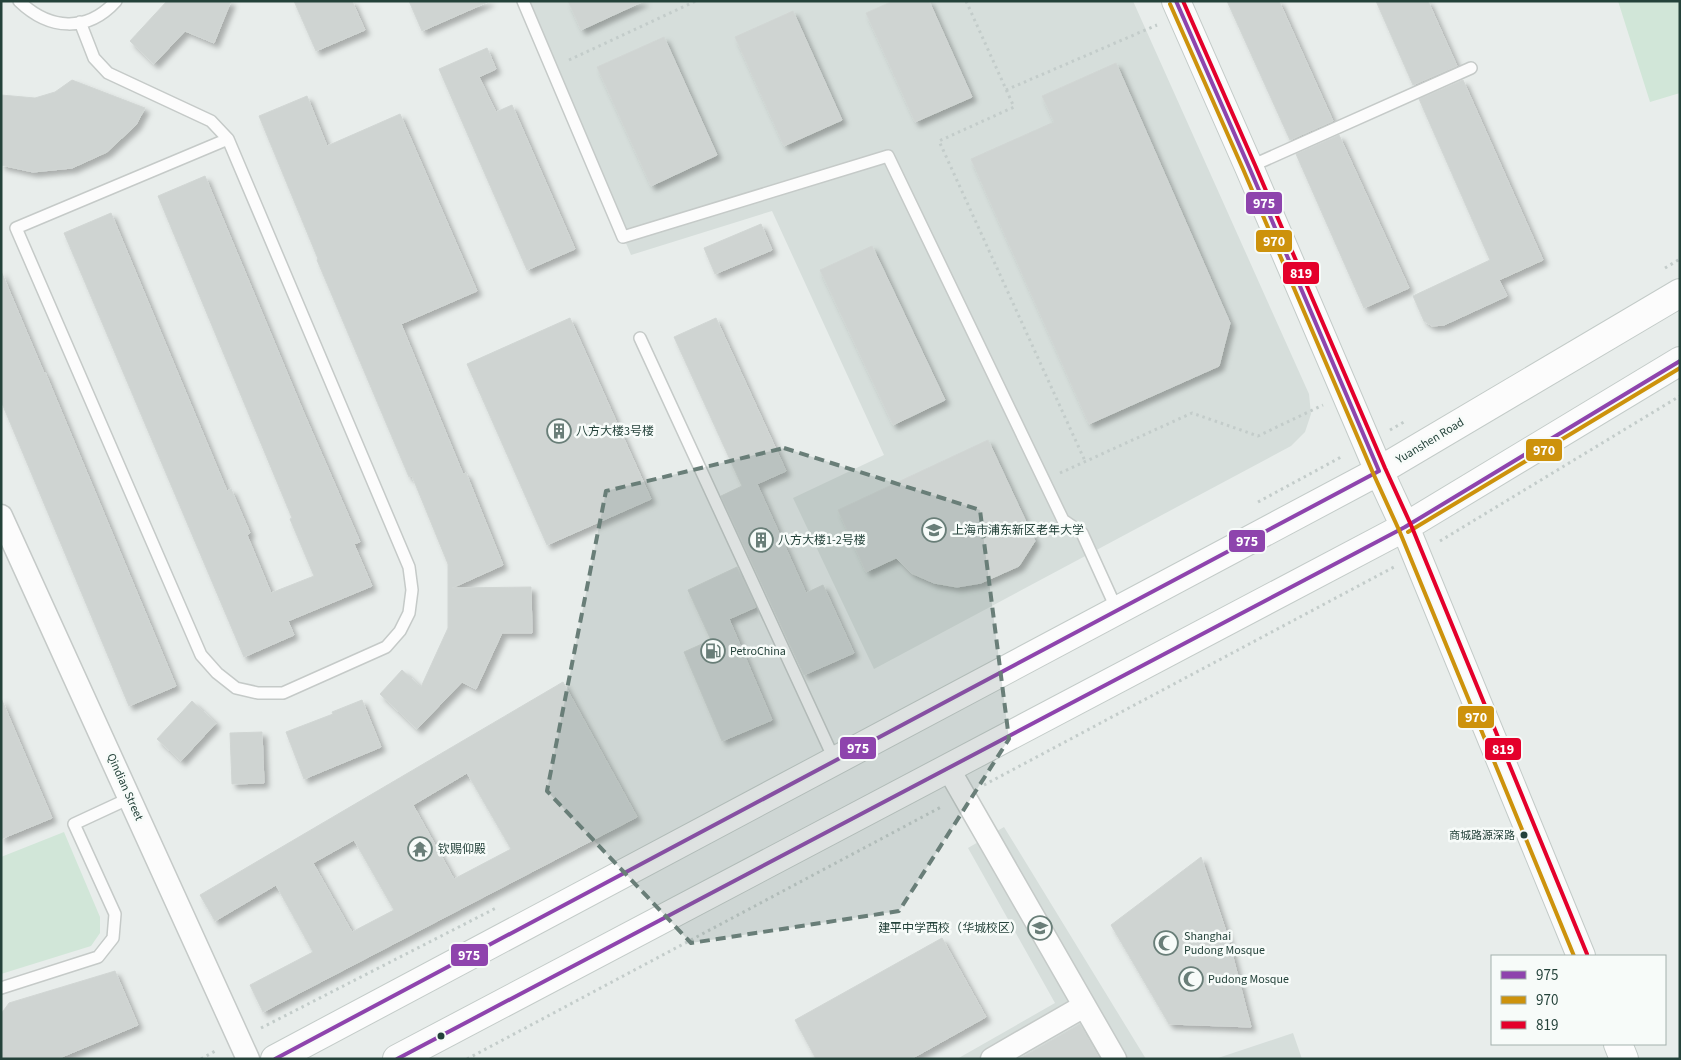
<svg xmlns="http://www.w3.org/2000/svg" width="1681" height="1060" viewBox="0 0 1681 1060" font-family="'Source Sans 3','Noto Sans SC',sans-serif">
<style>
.built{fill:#d6dedb}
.green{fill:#d1e6d8}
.building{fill:#cfd4d2;stroke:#d1d6d4;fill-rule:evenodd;filter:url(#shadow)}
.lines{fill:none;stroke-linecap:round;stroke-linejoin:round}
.lane-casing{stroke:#c5cac8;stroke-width:14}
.street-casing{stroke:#c5cac8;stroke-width:25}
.secondary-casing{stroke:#c3cbc8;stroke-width:30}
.path{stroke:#c3ccca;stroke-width:3;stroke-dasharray:2.5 4;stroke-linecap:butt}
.lane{stroke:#fcfcfc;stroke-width:11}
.street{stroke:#fcfcfc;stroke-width:22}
.secondary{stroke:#fcfcfc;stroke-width:28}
.bus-1-casing{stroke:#f7fbf9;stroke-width:8}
.bus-2-casing{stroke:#f7fbf9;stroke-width:8}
.bus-3-casing{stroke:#f7fbf9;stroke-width:8}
.bus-1{stroke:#8e44ad;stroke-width:4}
.bus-2{stroke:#cd920c;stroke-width:4}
.bus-3{stroke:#e4002b;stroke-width:4}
.marked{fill:#697e78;fill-opacity:0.2;stroke:#697e78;stroke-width:4;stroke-dasharray:10 6;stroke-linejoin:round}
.bus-dot{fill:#24423a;stroke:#f7fbf9;stroke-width:2}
.labels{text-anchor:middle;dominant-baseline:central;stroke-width:5;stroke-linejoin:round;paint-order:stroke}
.bus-label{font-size:11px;fill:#24423a;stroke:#f7fbf9;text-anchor:end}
.poi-label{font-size:12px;fill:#24423a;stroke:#f7fbf9;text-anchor:start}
.street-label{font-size:12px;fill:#24423a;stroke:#f7fbf9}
.line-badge{stroke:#f7fbf9;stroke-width:2}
.badge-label{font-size:14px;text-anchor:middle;font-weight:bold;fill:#fff}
</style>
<defs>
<filter id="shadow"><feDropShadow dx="4.5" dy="4.5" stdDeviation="2.5" flood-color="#0004"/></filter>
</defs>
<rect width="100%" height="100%" fill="#e8edeb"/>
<path class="built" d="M523 1H1133L1309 394 1311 414 1305 432 1291 446 874 669 793 498 884 455 772 211 631 255Z
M1004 827 1146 1059H957L1055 1003 968 848Z
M1293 1033 1302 1059H1215Z"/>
<path class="green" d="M1618 1H1680V93L1650 102Z
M64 832 100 917V933L91 946 1 974V857Z"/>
<path class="building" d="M167 1H231L214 43 185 31 154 64 130 41Z
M294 1H352L365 30 316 51Z
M409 1H490L422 31Z
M568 1H644L581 30Z
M893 1H929L972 97 915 122 866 13Z
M1227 1H1279L1333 121 1290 140Z
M1376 1H1428L1457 66 1413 85Z
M793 11 842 120 784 146 735 37Z
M664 37 717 155 651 186 597 67Z
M487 48 496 69 479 77 496 112 512 105 575 249 527 270 439 69Z
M1116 63 1230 323 1219 366 1089 424 971 159 1054 122 1042 96Z
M72 80 145 108 136 125 107 152 72 168 33 172 1 165V95L35 98 55 92Z
M1463 80 1543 260 1499 280 1507 296 1444 325 1432 326 1424 321 1413 296 1490 260 1419 99Z
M307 96 327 146 400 114 477 291 401 324 463 474 466 473 503 565 452 588 531 587 532 633H502L476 689 462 682 417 729 380 694 402 670 421 687 448 628V564L412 476 409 477 389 430 317 260 318 259 259 116Z
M1339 135 1409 288 1364 308 1296 154Z
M205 176 303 411 360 542 354 544 372 586 288 621 294 635 244 657 64 233 111 213 227 491 231 489 250 533 247 535 271 593 276 591 314 576 290 519 292 518 158 196Z
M761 224 772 250 715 274 704 248Z
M872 246 945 400 893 425 820 270Z
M1 271 44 373 45 372 176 686 129 706 1 401Z
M570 318 651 499 547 545 467 364Z
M716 318 786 471 757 484 806 593 823 585 854 653 804 675 721 496 742 486 674 337Z
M988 440 1035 541 1019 566 981 583 957 587 934 583 911 573 896 558 866 572 838 510Z
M737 567 756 607 729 619 772 720 722 741 684 652 711 640 688 590Z
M563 682 637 817 263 1012 250 985 313 952 276 885 215 921 200 895ZM467 773 511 849 454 879 413 805ZM354 840 394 910 352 932 313 863Z
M1 698 52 818 1 839Z
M362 700 381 747 304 779 286 732 333 714 332 712Z
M192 701 216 723 181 761 157 739Z
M262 732 264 783 232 784 230 733Z
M1201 857 1227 934 1251 1027 1169 1024 1111 925Z
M942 938 986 1017 911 1059H816L795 1020Z
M115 971 138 1025 57 1059H1V1014L9 1003Z
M1080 1024 1100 1059H1019Z"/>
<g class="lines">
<g class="lane-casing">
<path id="lane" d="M19 1C49 30 87 33 116 1
M523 1 623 237 888 156 1063 520 1082 533 1117 610
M80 22 94 58 108 73 211 121 228 139 409 567 412 590 409 613 400 631 386 647 283 693H258L236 688 217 673 201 655 16 228 228 139
M1249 167 1471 68
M640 338 835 761
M1 988 98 957 113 938 115 914 74 824 130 798"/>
</g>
<g class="street-casing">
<path id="street" d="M1 516 248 1059
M948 768 1115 1059
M992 1059 1084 1006"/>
</g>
<g class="secondary-casing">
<path id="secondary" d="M1176 1 1249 167 1379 471 1405 527 1581 956
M1618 1044 1624 1059
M275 1059 1379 471 1680 293
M397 1059 1405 527 1680 361"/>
</g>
<path class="path" d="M966 1 1014 107 939 141 1085 461
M569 60 696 1
M1006 90 1157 25
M1665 268 1680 259
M1390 430 1404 422
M1060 473 1192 413 1258 436 1323 405
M1258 502 1343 456
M1440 541 1680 396
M984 785 1394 567
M261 1028 498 907
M201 1059 217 1050
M467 1059 943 806"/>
<use href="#lane" class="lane"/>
<use href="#street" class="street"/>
<use href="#secondary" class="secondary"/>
<g class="bus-1-casing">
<path id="bus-1" d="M275 1059 1379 471 1249 167 1176 1
M397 1059 1405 527 1680 361"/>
</g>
<g class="bus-2-casing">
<path id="bus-2" d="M1170 4 1243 169 1373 473 1399 530 1574 956
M1408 532 1680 368"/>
</g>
<g class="bus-3-casing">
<path id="bus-3" d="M1183 1 1255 165 1385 468 1411 525 1587 954"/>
</g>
<use href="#bus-1" class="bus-1"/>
<use href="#bus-2" class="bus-2"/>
<use href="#bus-3" class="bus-3"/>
</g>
<path class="marked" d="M784 448 980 510 1009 739 899 911 691 943 547 791 606 491Z"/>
<defs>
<g id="building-ring" transform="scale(1.25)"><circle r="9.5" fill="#f7fbf9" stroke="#697e78" stroke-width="1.5"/><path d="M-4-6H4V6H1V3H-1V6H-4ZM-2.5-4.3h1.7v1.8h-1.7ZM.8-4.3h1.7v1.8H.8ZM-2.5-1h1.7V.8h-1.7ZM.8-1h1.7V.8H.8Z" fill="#697e78"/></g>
<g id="university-ring" transform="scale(1.25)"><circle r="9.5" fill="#f7fbf9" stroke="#697e78" stroke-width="1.5"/><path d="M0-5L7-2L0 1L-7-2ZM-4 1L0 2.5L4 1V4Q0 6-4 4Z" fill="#697e78"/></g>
<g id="fuel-ring" transform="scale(1.25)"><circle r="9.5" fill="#f7fbf9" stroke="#697e78" stroke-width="1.5"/><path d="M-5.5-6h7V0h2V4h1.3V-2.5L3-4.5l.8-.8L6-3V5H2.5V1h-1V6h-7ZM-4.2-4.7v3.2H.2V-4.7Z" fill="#697e78"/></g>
<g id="temple-ring" transform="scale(1.25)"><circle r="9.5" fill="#f7fbf9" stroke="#697e78" stroke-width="1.5"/><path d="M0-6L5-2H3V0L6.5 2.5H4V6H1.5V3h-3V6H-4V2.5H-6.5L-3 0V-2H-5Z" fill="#697e78"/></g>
<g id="school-ring" transform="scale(1.25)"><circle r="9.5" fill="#f7fbf9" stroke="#697e78" stroke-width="1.5"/><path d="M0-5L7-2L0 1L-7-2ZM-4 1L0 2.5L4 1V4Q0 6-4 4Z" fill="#697e78"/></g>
<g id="mosque-ring" transform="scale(1.25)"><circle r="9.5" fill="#f7fbf9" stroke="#697e78" stroke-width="1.5"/><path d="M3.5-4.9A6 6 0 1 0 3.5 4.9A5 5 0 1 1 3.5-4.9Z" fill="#697e78"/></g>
</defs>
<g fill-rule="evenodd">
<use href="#building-ring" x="559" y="431"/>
<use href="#university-ring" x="934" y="530"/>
<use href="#building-ring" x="761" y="540"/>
<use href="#fuel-ring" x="713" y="651"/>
<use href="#temple-ring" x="420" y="849"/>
<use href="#school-ring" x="1040" y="928"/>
<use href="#mosque-ring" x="1166" y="943"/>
<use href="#mosque-ring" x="1191" y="979"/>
</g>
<g class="bus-dot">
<circle cx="1524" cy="835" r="4.5"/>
<circle cx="441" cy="1036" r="4.5"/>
</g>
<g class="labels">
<g class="bus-label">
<text x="1515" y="835">商城路源深路</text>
</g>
<g class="poi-label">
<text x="576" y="431">八方大楼3号楼</text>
<text x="952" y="530">上海市浦东新区老年大学</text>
<text x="778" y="540">八方大楼1-2号楼</text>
<text x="730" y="651">PetroChina</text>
<text x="438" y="849">钦赐仰殿</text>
<text x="1022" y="928" text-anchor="end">建平中学西校（华城校区）</text>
<text x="1184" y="936">Shanghai<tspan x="1184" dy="14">Pudong Mosque</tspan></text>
<text x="1208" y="979">Pudong Mosque</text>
</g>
<g class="street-label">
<text transform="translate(1430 441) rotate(-31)">Yuanshen Road</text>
<text transform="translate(125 787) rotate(66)">Qindian Street</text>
</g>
</g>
<g class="line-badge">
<rect x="1245" y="191" width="38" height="24" rx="5" fill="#8e44ad"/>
<rect x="1255" y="229" width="38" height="24" rx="5" fill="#cd920c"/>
<rect x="1282" y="261" width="38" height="24" rx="5" fill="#e4002b"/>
<rect x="1525" y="438" width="38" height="24" rx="5" fill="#cd920c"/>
<rect x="1228" y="529" width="38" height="24" rx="5" fill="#8e44ad"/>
<rect x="1457" y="705" width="38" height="24" rx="5" fill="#cd920c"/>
<rect x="839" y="736" width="38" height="24" rx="5" fill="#8e44ad"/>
<rect x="1484" y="737" width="38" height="24" rx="5" fill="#e4002b"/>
<rect x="450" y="943" width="39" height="24" rx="5" fill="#8e44ad"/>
</g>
<g class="badge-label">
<text x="1264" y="208">975</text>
<text x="1274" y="246">970</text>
<text x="1301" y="278">819</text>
<text x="1544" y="455">970</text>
<text x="1247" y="546">975</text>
<text x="1476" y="722">970</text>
<text x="858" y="753">975</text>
<text x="1503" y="754">819</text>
<text x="469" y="960">975</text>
</g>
<rect width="1681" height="1060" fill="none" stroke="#24423a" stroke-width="5"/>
<rect x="1491" y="955" width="175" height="90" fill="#f7fbf9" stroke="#a3b1ad"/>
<rect x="1501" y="971" width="25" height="8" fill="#8e44ad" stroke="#a3b1ad"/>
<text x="1536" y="980" font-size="15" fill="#24423a">975</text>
<rect x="1501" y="996" width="25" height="8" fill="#cd920c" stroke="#a3b1ad"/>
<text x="1536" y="1005" font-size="15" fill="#24423a">970</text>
<rect x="1501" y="1021" width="25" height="8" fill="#e4002b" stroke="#a3b1ad"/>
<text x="1536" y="1030" font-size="15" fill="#24423a">819</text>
</svg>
